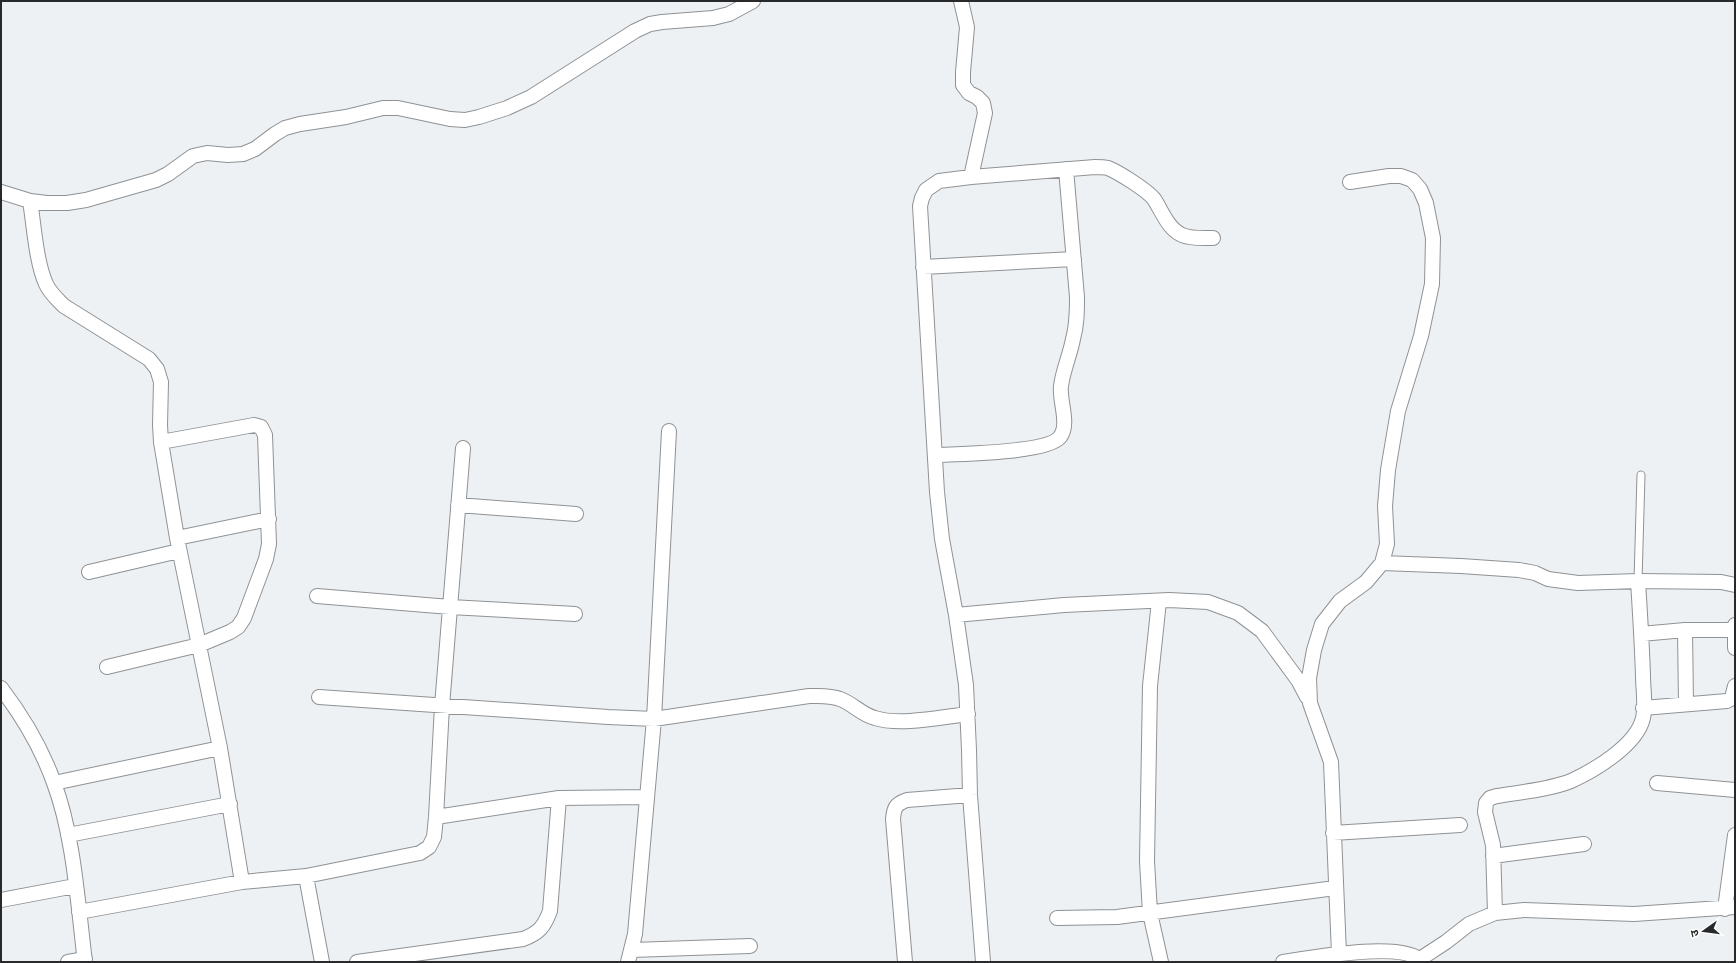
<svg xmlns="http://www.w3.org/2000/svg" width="1736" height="963" viewBox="0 0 1736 963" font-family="'Noto Serif','Noto Sans Devanagari',serif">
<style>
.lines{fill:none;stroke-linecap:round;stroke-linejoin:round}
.service-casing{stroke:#8f9295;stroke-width:9}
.minor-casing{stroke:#8f9295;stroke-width:16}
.service{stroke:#fff;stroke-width:7}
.minor{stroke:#fff;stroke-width:14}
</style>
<rect width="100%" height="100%" fill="#eef1f4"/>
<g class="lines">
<g class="service-casing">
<path id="service" d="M1638 581 1641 475"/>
</g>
<g class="minor-casing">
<path id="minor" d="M961 1 967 27 963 72V85L969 93 977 97 983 103 985 113 971 177
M1 192 30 201 47 203H67L86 200 156 180 168 174 193 156 207 153 228 155 243 154 255 149 275 134 285 128 300 124 346 117 383 108H398L450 119 465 120 479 117 507 108 531 97 635 31 650 24 662 22 713 18 729 14 753 1
M30 201C34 225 36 262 46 284 50 293 57 299 64 306L149 359 157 369 161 382 160 425 161 442 177 538 220 748 242 882
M923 267 1074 259
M935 455C957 454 1048 453 1060 437 1070 424 1059 401 1061 386 1063 370 1070 355 1073 339 1077 325 1077 311 1077 297L1066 169
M458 505 576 514
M177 538 269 519
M1382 563 1461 566 1519 570 1535 573 1548 579 1578 583 1638 581 1721 582 1735 585
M89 572 179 551
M317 596 450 607 575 614
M1159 601 1150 686 1147 861 1150 913 1161 962
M956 615 1064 605 1169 600 1208 602 1238 613 1262 631 1298 680 1307 697
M1735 625V648
M1685 630 1686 704
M1641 634 1685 630H1734
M107 667 199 645 230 632 238 627 244 618 266 559 269 544 265 435 261 427 254 425 161 442
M1 688C23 717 42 749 54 783 74 836 78 906 85 962
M319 697 608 717 654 719 809 696C820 696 830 695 840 699 852 703 862 715 875 718 900 726 941 717 968 714
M1643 708 1727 701 1732 698 1735 686
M54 783 220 748
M1657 783 1735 790
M436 817 559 798 647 797
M1333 833 1460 825
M68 835 230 804
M1493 856 1584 844
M306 876 322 962
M1 900 75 886
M1725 909 1735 835
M79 912 242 882 306 876 420 853 429 847 434 837 436 817 442 706 463 448
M1495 913 1493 845 1485 812 1486 803 1490 798 1497 796C1521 792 1548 790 1571 781 1595 770 1637 745 1643 718 1646 705 1643 689 1643 676 1642 644 1640 613 1638 581
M1057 918 1117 917 1335 888
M632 950 750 946
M1339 954 1331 762 1310 703 1309 678 1314 650 1322 624 1340 601 1366 582 1382 563 1387 544 1385 506 1388 470 1398 411 1421 336 1432 284 1433 238 1426 203 1420 189 1412 180 1401 176H1389L1350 182
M1420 959 1446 942 1469 924 1495 913 1524 910 1634 914 1735 907
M68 962 85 959
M357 962 523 939C539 933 544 927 550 911L559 798
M628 962 635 934 654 719 669 431
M905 962 893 819C894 807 896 804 907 800L970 795
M983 962 970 795 969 750 966 685 956 615 942 539 937 492 920 206 922 198 926 190 939 181 971 177 1095 167C1099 167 1104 167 1108 168 1118 172 1147 190 1154 199 1162 211 1168 229 1182 235 1191 239 1203 238 1213 238
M1283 962C1309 958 1406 940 1422 962"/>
</g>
<use href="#service" class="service"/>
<use href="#minor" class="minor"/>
</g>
<rect width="1736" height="963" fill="none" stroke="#28292a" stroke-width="4"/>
<g transform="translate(1704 931) rotate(256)" stroke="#fdfefe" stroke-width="3" paint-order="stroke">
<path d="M0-3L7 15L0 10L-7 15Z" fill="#28292a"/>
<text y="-6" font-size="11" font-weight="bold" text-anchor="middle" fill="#28292a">उ</text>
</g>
</svg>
